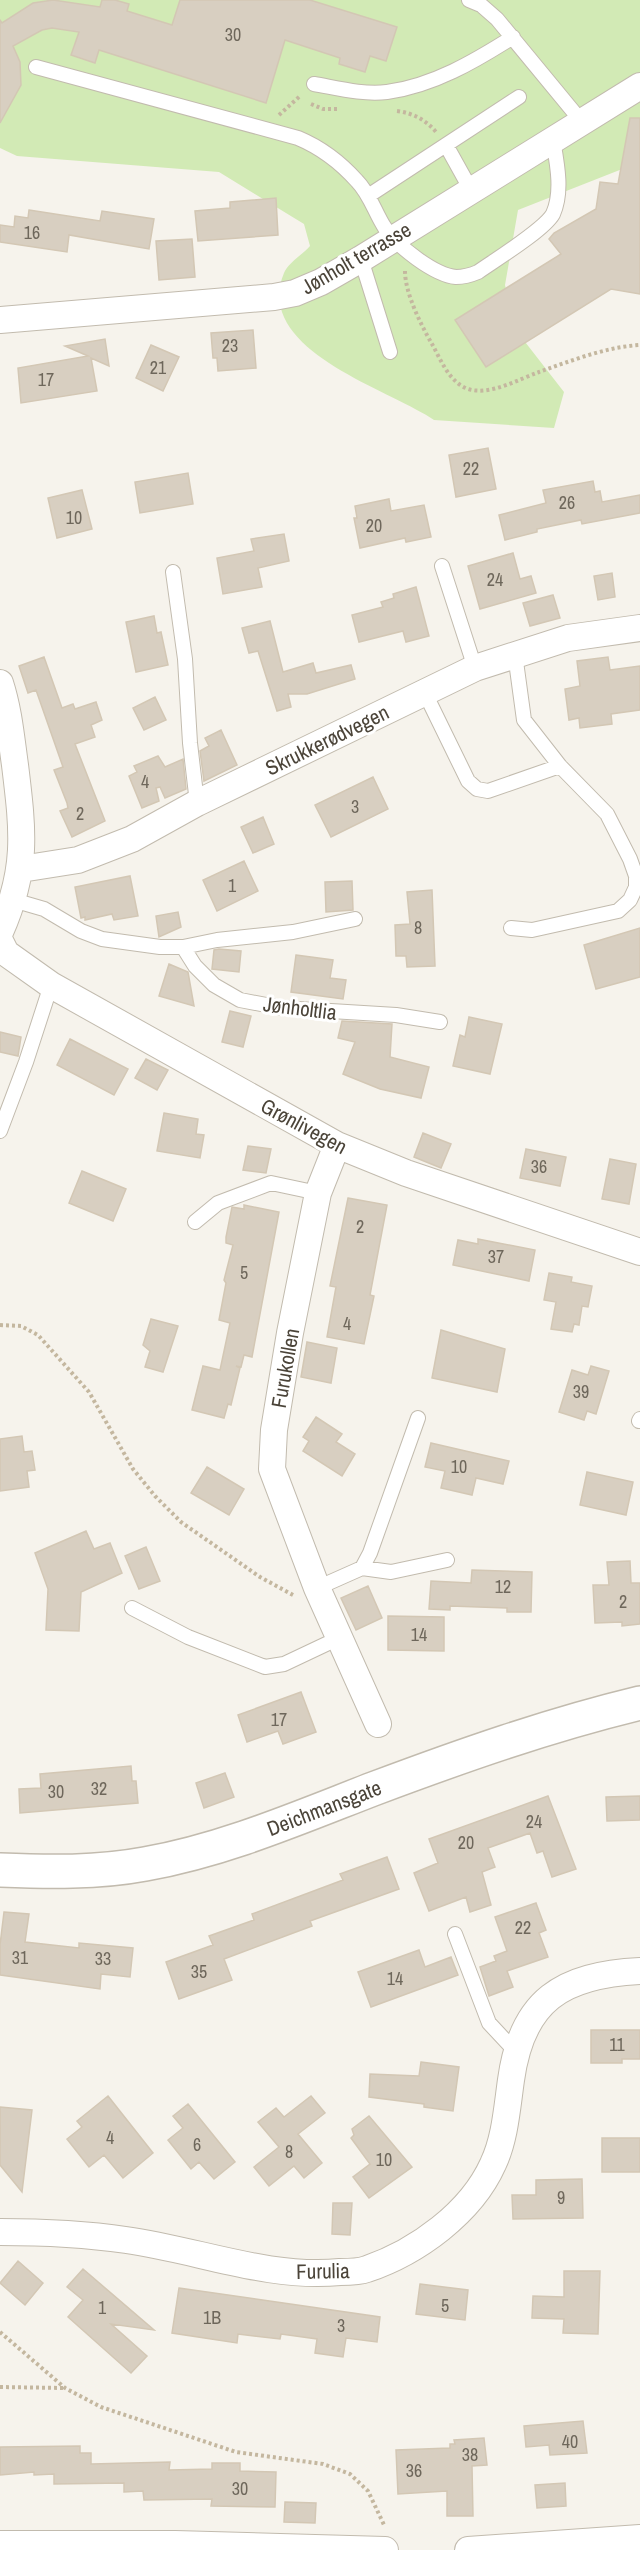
<svg xmlns="http://www.w3.org/2000/svg" width="640" height="2550" viewBox="0 0 640 2550" font-family="'Archivo Narrow',sans-serif">
<style>
.green{fill:#d2eab5}
.building{fill:#d8cfc1;stroke:#d3c7b4;stroke-width:1.5}
.lines{fill:none;stroke-linecap:round;stroke-linejoin:round}
.service-casing{stroke:#c2bbae;stroke-width:16}
.minor-casing{stroke:#c2bbae;stroke-width:28}
.tertiary-casing{stroke:#c2bbae;stroke-width:36}
.path{stroke:#c4b79f;stroke-width:4;stroke-dasharray:3 3;stroke-linecap:butt}
.service{stroke:#fff;stroke-width:14}
.minor{stroke:#fff;stroke-width:26}
.tertiary{stroke:#fff;stroke-width:33}
.labels{text-anchor:middle;dominant-baseline:central;stroke-width:6;stroke-linejoin:round;paint-order:stroke}
.number-label{font-size:18px;fill:#6e675b}
.street-label{font-size:21px;fill:#4b4439;stroke:#fff}
</style>
<rect width="100%" height="100%" fill="#f6f3ec"/>
<path class="green" d="M0 0H640V162L518 210 505 285 515 329 564 392 554 428 434 420C389 389 252 350 284 273 288 263 303 254 310 246L304 224 219 172 17 156 0 148Z"/>
<path class="building" d="M53 0 100 7 102 0H115L129 4 127 11 172 25 180 0H310L397 27 386 61 370 56 365 72 339 64 340 58 285 40 266 103 99 50 95 63 71 55 79 32 52 28 42 30 13 46 20 62 21 85 0 123V20L2 23 33 3Z
M630 118H640V294L611 289 486 367 455 320 561 254 549 239 554 233 596 209 600 182 618 184Z
M276 198 278 235 198 241 195 211 230 208V202Z
M29 210 100 221 102 211 154 219 149 249 69 235 67 252 0 242V225L14 227 15 216 28 218Z
M192 239 195 277 159 280 156 241Z
M253 330 256 368 218 371 217 358H213L211 333Z
M105 339 109 366 91 358 97 391 21 403 18 368 88 356 65 346Z
M151 345 179 357 163 391 136 378Z
M488 448 496 489 456 497 449 455Z
M188 473 193 504 140 513 135 482Z
M593 481 595 492 600 491 602 502 640 495V513L582 524 581 520 537 529V532L505 540 499 515 546 503 543 490Z
M82 490 92 529 57 538 48 498Z
M389 499 391 511 424 505 431 537 406 542 405 538 360 548 354 518H357L355 506Z
M284 534 289 561 258 568 262 587 223 594 217 558 254 551 251 539Z
M513 553 520 579 531 576 536 593 480 609 468 566Z
M612 573 615 597 598 600 594 576Z
M416 587 429 636 406 642 403 631 359 642 352 615 383 607 381 602 394 598 393 594Z
M553 595 560 618 530 626 523 603Z
M154 616 157 633 161 632 168 665 136 672 126 622Z
M270 621 283 672 313 663 316 673 351 665 355 679 307 694H288L291 707 277 711 258 651 249 653 242 628Z
M44 657 62 708 73 704 75 709 96 702 102 720 91 725 95 737 75 744 105 821 72 837 60 811 68 808 67 803 54 770 63 767 36 690 28 693 19 666Z
M608 657 610 670 640 666V710L611 714 612 724 580 728 579 718 569 720 565 689 580 686 577 661Z
M155 697 166 720 144 730 133 708Z
M221 730 237 765 204 781 200 751 209 746 205 738Z
M158 756 165 767 183 759 186 789 165 798 160 787 156 788 159 801 142 808 129 776 137 772 134 766Z
M373 777 388 809 331 837 315 805Z
M263 817 274 844 253 853 241 827Z
M244 861 258 891 217 911 203 880Z
M130 876 138 916 114 920 112 914 85 920V917L81 918 75 887Z
M352 881 353 910 326 912 325 882Z
M432 890 435 966 407 967 406 956H396L395 925 410 924 407 892Z
M178 912 181 927 159 937 156 916Z
M640 928V977L596 989 584 945Z
M219 949 241 951 239 972 212 969 214 950Z
M296 955 333 960 330 978 346 980 343 999 291 992Z
M169 964 188 972 194 1006 159 996Z
M230 1011 251 1016 243 1047 222 1042Z
M469 1017 502 1024 490 1074 453 1066 460 1035 465 1037Z
M342 1021 392 1024 390 1057 429 1067 421 1098 380 1089 343 1074 355 1042 338 1038Z
M0 1032 21 1037 18 1056 0 1052Z
M70 1039 128 1069 114 1095 57 1065Z
M146 1059 168 1070 157 1090 135 1078Z
M164 1113 198 1119 196 1134 204 1135 200 1158 157 1151Z
M423 1133 451 1144 441 1168 414 1157Z
M248 1146 271 1149 266 1173 243 1170Z
M526 1149 566 1157 560 1186 520 1178Z
M610 1159 636 1164 629 1204 602 1199Z
M82 1171 126 1189 113 1221 69 1203Z
M348 1198 387 1205 370 1295 374 1296 364 1344 327 1337 336 1287 330 1286Z
M244 1205 279 1212 252 1357 244 1355 241 1367 236 1366 240 1368 231 1405 228 1404 224 1418 192 1410 203 1366 220 1370 230 1323 219 1320 226 1283 224 1280 233 1245 226 1243V1237L232 1207 244 1209Z
M478 1239 535 1250 529 1281 453 1265 458 1240 478 1244Z
M549 1273 572 1277 571 1282 592 1286 588 1307 582 1306 579 1325 574 1324 572 1332 551 1329 556 1302 544 1300Z
M151 1319 178 1326 163 1372 145 1367 150 1351 143 1345Z
M441 1330 505 1349 497 1392 432 1378Z
M307 1342 337 1348 331 1383 301 1377Z
M591 1366 609 1371 596 1414 587 1411 584 1420 559 1412 572 1370 588 1375Z
M316 1417 342 1434 336 1442 355 1454 342 1476 303 1451 309 1441 303 1437Z
M22 1436 24 1452 32 1451 35 1470 27 1471 29 1487 0 1491V1439Z
M431 1443 509 1461 503 1484 476 1478 472 1495 441 1488 445 1471 425 1467Z
M207 1467 244 1489 229 1515 191 1493Z
M587 1472 633 1482 626 1515 580 1505Z
M86 1531 94 1549 110 1543 122 1573 81 1592 79 1631 46 1630 48 1589 35 1553Z
M146 1547 160 1581 139 1589 125 1556Z
M630 1561 631 1583H640V1624L622 1626V1622L595 1623 593 1585H609L607 1562Z
M472 1570 532 1572 531 1612H507V1608L450 1606V1610L429 1609 431 1581 471 1583Z
M368 1586 382 1618 356 1630 341 1598Z
M388 1616 444 1617V1651L388 1650Z
M301 1692 316 1732 283 1744 278 1731 247 1742 238 1715Z
M131 1766 132 1781H136L138 1803 20 1813 19 1789 41 1788 40 1774Z
M225 1773 234 1797 204 1808 196 1783Z
M548 1796 576 1869 552 1877 543 1851 537 1853 530 1833 488 1848 495 1867 482 1872 491 1905 470 1912 466 1897 429 1911 414 1873 438 1863 429 1839Z
M640 1796V1820L607 1821 606 1797Z
M387 1857 399 1889 310 1921 312 1926 224 1959 232 1980 179 1999 166 1962 213 1945 209 1936 254 1920 252 1914 343 1880 340 1874Z
M536 1903 546 1930 539 1933 548 1957 507 1971 513 1987 489 1996 480 1967 496 1961 494 1956 507 1951 495 1917Z
M4 1912 29 1914 25 1942 79 1948V1943L133 1948 130 1977 101 1974 100 1989 0 1975V1945Z
M419 1950 425 1967 451 1957 458 1975 371 2007 358 1972Z
M591 2030H640V2059H622V2063H591Z
M421 2062 459 2067 453 2111 424 2107V2104L369 2097 370 2074 419 2076Z
M108 2096 153 2153 123 2178 104 2155 89 2167 67 2139 82 2127 77 2121Z
M311 2096 325 2113 298 2134 322 2163 304 2178 294 2166 269 2186 254 2167 279 2147 258 2122 276 2108 284 2117Z
M188 2104 235 2162 214 2179 199 2162 191 2169 168 2140 183 2128 173 2116Z
M0 2107 32 2110 22 2192 0 2165Z
M369 2116 412 2167 369 2198 353 2177 370 2164 351 2138 354 2135 352 2129Z
M602 2138H640V2172H602Z
M582 2179 583 2218 513 2219 512 2195H536V2180Z
M333 2203H352L350 2235 332 2234Z
M18 2261 43 2283 25 2305 0 2283Z
M83 2269 154 2330 111 2324 147 2356 131 2373 68 2317 83 2300 67 2287Z
M564 2271H600L598 2334 563 2333 564 2319 532 2318 533 2296 564 2297Z
M420 2284 468 2290 465 2320 416 2314Z
M179 2288 380 2317 377 2342 346 2338 343 2357 315 2353 317 2339 281 2334 280 2339 238 2334 237 2343 172 2333Z
M583 2421 587 2453 550 2455 549 2445 526 2447 524 2426Z
M484 2438 487 2465 472 2466 473 2516H447V2491L398 2494 396 2450 450 2448V2444H455L454 2440Z
M80 2446V2453H91V2464L170 2462 169 2470 212 2469V2463H240V2471L276 2472 275 2507 211 2506 212 2499 144 2500 143 2491 124 2492V2483L54 2484V2474L34 2475V2472L0 2475V2447Z
M565 2483 566 2506 537 2508 535 2485Z
M285 2502 316 2503 315 2523 284 2522Z"/>
<g class="lines">
<g class="service-casing">
<path id="service" d="M469 0 481 5 497 19 582 122
M36 67 298 138C322 148 340 162 357 181 370 194 375 213 385 228 397 246 434 275 456 277 464 277 471 275 478 272 495 260 544 230 553 214 563 192 557 163 553 140
M314 84C337 88 363 95 387 92 433 86 475 61 513 37
M446 145 471 190
M368 196 519 97
M361 259 390 352
M442 566 475 668
M173 572 185 659 190 743 197 803
M425 693 468 781 477 789 488 791 560 766
M13 900 44 909 81 931 102 939 160 947H183L217 940 293 932 355 919
M511 928 532 930 618 911 630 900 636 887V876L630 859 607 814 560 766 524 720 515 654
M183 947 195 966 214 985 240 1000 282 1008 396 1015 440 1022
M0 1131 26 1062 51 985
M195 1222 218 1203 271 1183 318 1193
M639 1421 640 1419
M362 1568 370 1553 418 1418
M317 1588 362 1568 391 1572 447 1560
M132 1608 188 1637 265 1667 284 1664 339 1638
M455 1934 489 2023 516 2052"/>
</g>
<g class="minor-casing">
<path id="minor" d="M0 320 274 297 295 293 321 282 361 259 640 86
M0 683C9 711 11 737 15 765 23 831 28 869 0 932
M21 869 78 860 132 839 197 803 475 668 568 638 640 628
M0 941 6 953 51 985 337 1145 406 1173 640 1252
M337 1145 318 1193 290 1333 274 1430 272 1469 317 1588 378 1724
M0 2232C42 2232 85 2234 126 2240 198 2250 268 2279 340 2272 349 2272 359 2272 367 2269 417 2252 471 2213 493 2164 505 2139 507 2108 511 2080 522 2000 562 1975 640 1971
M0 2544H175L385 2550
M468 2550 640 2538"/>
</g>
<g class="tertiary-casing">
<path id="tertiary" d="M0 1870C48 1872 97 1873 145 1864 224 1850 298 1818 373 1789 461 1756 549 1725 640 1703"/>
</g>
<path class="path" d="M311 104 323 109H339
M397 111C413 113 426 120 436 132
M279 115 300 96
M405 271C405 293 421 325 432 344 441 360 449 382 468 389 490 396 519 379 539 372 571 361 605 347 640 345
M0 1325 21 1326 38 1335 89 1392 133 1469 155 1496 181 1522 260 1577 293 1595
M0 2332 65 2388 101 2407 236 2452 323 2464 350 2474 368 2491 385 2527
M0 2387 64 2388"/>
<use href="#service" class="service"/>
<use href="#minor" class="minor"/>
<use href="#tertiary" class="tertiary"/>
</g>
<g class="labels">
<g class="number-label">
<text x="233" y="34">30</text>
<text x="32" y="232">16</text>
<text x="230" y="345">23</text>
<text x="158" y="367">21</text>
<text x="46" y="379">17</text>
<text x="471" y="468">22</text>
<text x="567" y="502">26</text>
<text x="74" y="517">10</text>
<text x="374" y="525">20</text>
<text x="495" y="579">24</text>
<text x="145" y="781">4</text>
<text x="355" y="806">3</text>
<text x="80" y="813">2</text>
<text x="232" y="885">1</text>
<text x="418" y="927">8</text>
<text x="539" y="1166">36</text>
<text x="360" y="1226">2</text>
<text x="496" y="1256">37</text>
<text x="244" y="1272">5</text>
<text x="347" y="1323">4</text>
<text x="581" y="1391">39</text>
<text x="459" y="1466">10</text>
<text x="503" y="1586">12</text>
<text x="623" y="1601">2</text>
<text x="419" y="1634">14</text>
<text x="279" y="1719">17</text>
<text x="99" y="1788">32</text>
<text x="56" y="1791">30</text>
<text x="534" y="1821">24</text>
<text x="466" y="1842">20</text>
<text x="523" y="1927">22</text>
<text x="20" y="1957">31</text>
<text x="103" y="1958">33</text>
<text x="199" y="1971">35</text>
<text x="395" y="1978">14</text>
<text x="617" y="2044">11</text>
<text x="110" y="2137">4</text>
<text x="197" y="2144">6</text>
<text x="289" y="2151">8</text>
<text x="384" y="2159">10</text>
<text x="561" y="2197">9</text>
<text x="445" y="2305">5</text>
<text x="102" y="2307">1</text>
<text x="212" y="2317">1B</text>
<text x="341" y="2325">3</text>
<text x="570" y="2441">40</text>
<text x="470" y="2454">38</text>
<text x="414" y="2470">36</text>
<text x="240" y="2488">30</text>
</g>
<g class="street-label">
<text transform="translate(356 258) rotate(-30)">Jønholt terrasse</text>
<text transform="translate(327 740) rotate(-26)">Skrukkerødvegen</text>
<text transform="translate(300 1008) rotate(7)">Jønholtlia</text>
<text transform="translate(304 1126) rotate(28)">Grønlivegen</text>
<text transform="translate(285 1368) rotate(-80)">Furukollen</text>
<text transform="translate(324 1808) rotate(-21)">Deichmansgate</text>
<text transform="translate(323 2271) rotate(-1)">Furulia</text>
</g>
</g>
</svg>
